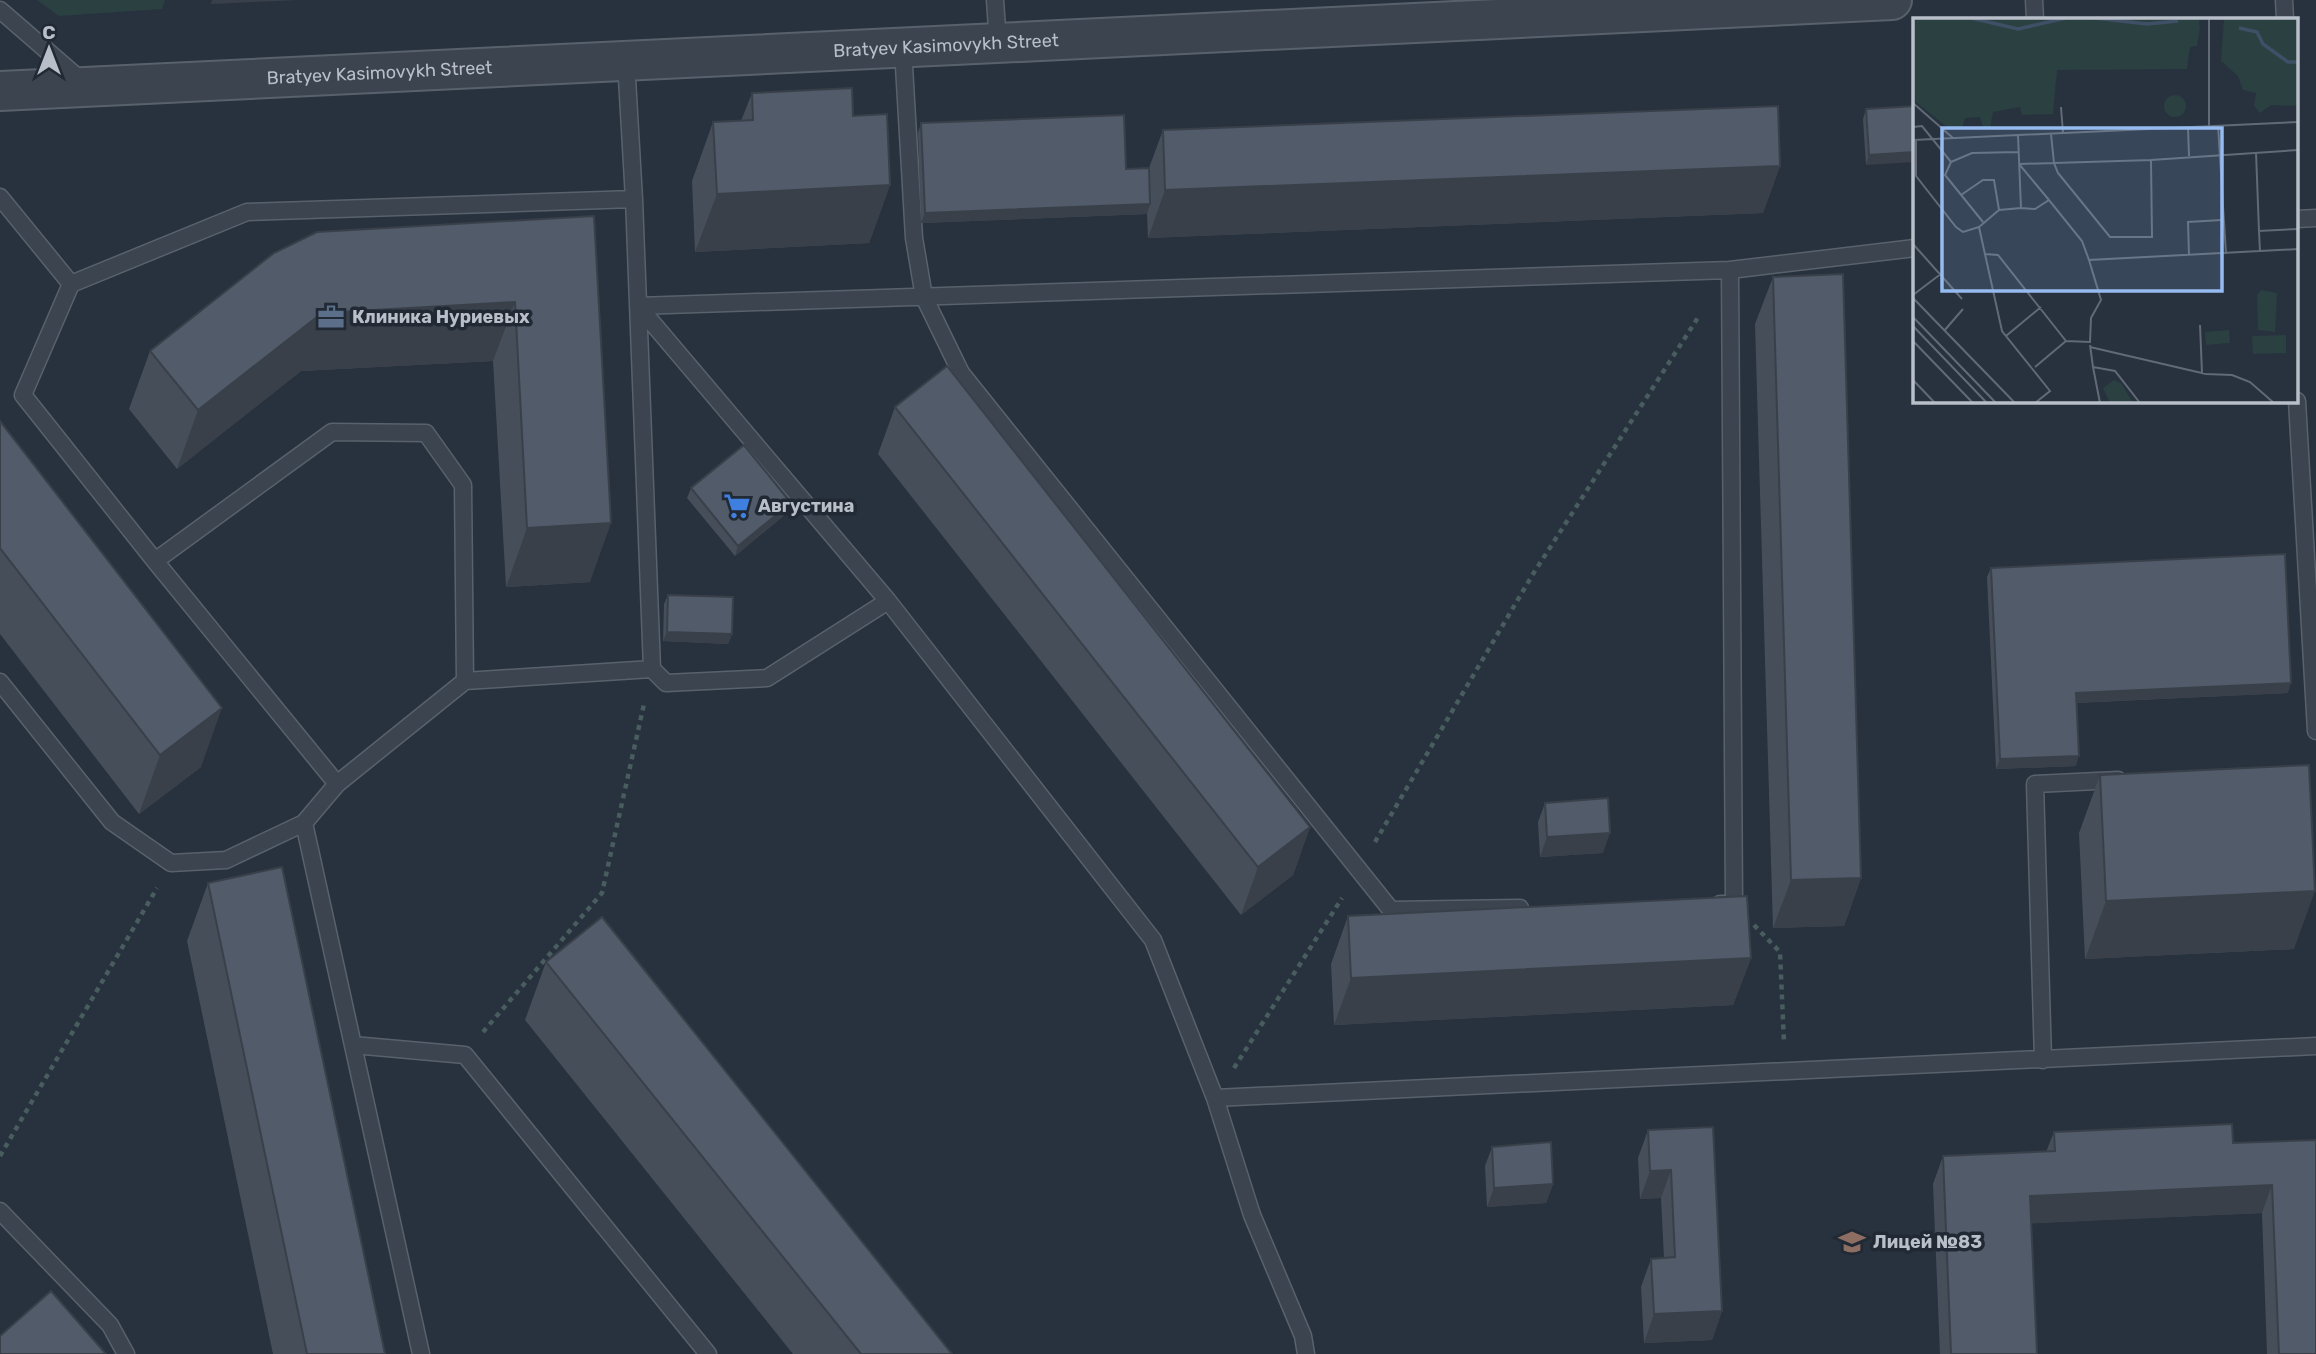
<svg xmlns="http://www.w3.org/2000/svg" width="2316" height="1354" viewBox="0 0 2316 1354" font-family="Rubik,sans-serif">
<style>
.green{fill:#2a4041}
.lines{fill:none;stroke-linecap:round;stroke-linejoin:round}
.service-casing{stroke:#59626c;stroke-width:19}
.tertiary-casing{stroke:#59626c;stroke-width:42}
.path{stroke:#495c5e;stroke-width:4.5;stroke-dasharray:5 5;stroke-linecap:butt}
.service{stroke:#3b444f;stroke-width:16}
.tertiary{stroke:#3b444f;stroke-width:38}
.wall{fill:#464e5a}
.shaded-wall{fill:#39404a}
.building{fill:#515b69;stroke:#39404a;stroke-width:2}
.labels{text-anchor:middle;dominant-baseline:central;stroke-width:7;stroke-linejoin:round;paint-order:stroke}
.street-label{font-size:18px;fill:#b8bfc9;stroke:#202934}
.poi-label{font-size:18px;font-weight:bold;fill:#b8bfc9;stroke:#202934;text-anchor:start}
.inset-river{fill:none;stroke:#3f5066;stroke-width:3.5}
.inset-road{fill:none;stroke:#616a76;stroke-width:2}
.view{fill:#95bbf1;fill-opacity:0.15;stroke:#95bbf1;stroke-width:3.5}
.inset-edge{fill:none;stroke:#b8bfc9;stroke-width:3.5}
</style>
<rect width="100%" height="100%" fill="#27323e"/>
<path class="green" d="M37 0H165L162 9 59 16Z"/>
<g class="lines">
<g class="service-casing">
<path id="service" d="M995 0 998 43
M2034 0 2035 19
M2284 0 2285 19
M0 10 82 81
M903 49 914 238 924 297 961 373 1391 910 1520 908
M0 197 71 284 247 212 634 199
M2297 219 2316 218
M1730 270 1915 248
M71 284 23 395 155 561 337 784
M638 306 1730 270 1734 904H1720
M638 306 888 601
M2297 401 2316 731
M155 561 332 432 426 433 463 485 465 681
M652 669 666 683 767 678 888 601 1153 940 1215 1098
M0 682 112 822 171 863 226 860 304 823
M353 1045 465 1055 708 1354
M2043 1060 2035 784 2118 780
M0 1211 110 1325 126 1354
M421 1354 304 823 337 784 465 681 652 669 634 199 626 61
M1306 1354 1303 1336 1252 1215 1215 1098 2316 1046"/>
</g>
<g class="tertiary-casing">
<g id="tertiary">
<path id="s1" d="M0 91 1892 0"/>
</g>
</g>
<path class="path" d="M1375 842 1533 574 1699 316
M1754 925 1780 952 1784 1043
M483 1032 602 893 644 704
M1234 1068 1342 898
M0 1156 157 888"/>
<use href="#service" class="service"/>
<use href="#tertiary" class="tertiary"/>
</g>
<path class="wall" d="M752 93 853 116 890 185 869 243 695 252 692 181 713 122 741 121Z
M1915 106 1866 165 1863 119 1866 109Z
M921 123 1126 169 1149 168 1163 130 1780 166 1763 213 1148 238 1147 214 921 223 918 133Z
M594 216 590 582 506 587 493 361 301 371 177 469 129 409 150 351Z
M1773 277 1861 878 1844 926 1773 928 1755 324Z
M895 407 1310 827 1293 875 1241 915 878 454Z
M0 421 201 767 139 814 0 634Z
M691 488 791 503 787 513 735 556 687 498Z
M1991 568 2288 693 2076 703V766L1996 769 1987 577Z
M668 595 732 634 728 644 663 641 664 604Z
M2100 775 2294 949 2085 959 2079 833Z
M1545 803 1603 853 1540 857 1538 822Z
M208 883 385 1354H273L187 941Z
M1348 916 1751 958 1733 1005 1334 1025 1331 964Z
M546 962 952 1354H793L525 1020Z
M1713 1127 1722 1311 1712 1340 1644 1343 1641 1287 1651 1259 1664 1258 1661 1198 1640 1199 1638 1158 1648 1130Z
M2054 1132 2233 1143 2316 1140V1354H2267L2262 1213 2031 1223 2037 1354H1940L1933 1184 1943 1156 2046 1152Z
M1492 1147 1553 1184 1546 1203 1487 1207 1485 1166Z"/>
<path class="shaded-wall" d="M212 0H297L211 4Z
M1915 152V162L1866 165 1869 155Z
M1780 166 1763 213 1148 238 1165 190Z
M890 185 869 243 695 252 717 194Z
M1150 204 1147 214 921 223 925 213Z
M515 302 493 361 301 371 177 469 198 410 322 313Z
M791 503 787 513 735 556 738 546Z
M611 523 590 582 506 587 527 528Z
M667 632 732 634 728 644 663 641Z
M2291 683 2288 693 2072 703 2076 693Z
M222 708 201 767 139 814 160 755Z
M2079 756 2076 766 1996 769 2000 759Z
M1310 827 1293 875 1241 915 1258 867Z
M1610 833 1603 853 1540 857 1547 837Z
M1861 878 1844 926 1773 928 1791 880Z
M2315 891 2294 949 2085 959 2106 901Z
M1751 958 1733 1005 1334 1025 1351 978Z
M1671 1170 1661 1198 1640 1199 1650 1171Z
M1553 1184 1546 1203 1487 1207 1494 1188Z
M2272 1185 2262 1213 2019 1224 2030 1196Z
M1722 1311 1712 1340 1644 1343 1654 1314Z"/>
<path class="building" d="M852 88 853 116 887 114 890 185 717 194 713 122 753 120 752 93Z
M1778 106 1780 166 1165 190 1163 130Z
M1915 106V152L1869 155 1866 109Z
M1124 115 1126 169 1149 168 1150 204 925 213 921 123Z
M594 216 611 523 527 528 515 302 322 313 198 410 150 351 274 253 317 232Z
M1843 274 1861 878 1791 880 1773 277Z
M947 366 1310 827 1258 867 895 407Z
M0 421 222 708 160 755 0 548Z
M744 445 791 503 738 546 691 488Z
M2285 554 2291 683 2076 693 2079 756 2000 759 1991 568Z
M668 595 733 597 732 634 667 632Z
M2309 765 2315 891 2106 901 2100 775Z
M1608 798 1610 833 1547 837 1545 803Z
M282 867 385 1354H307L208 883Z
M1747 896 1751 958 1351 978 1348 916Z
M602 917 952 1354H861L546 962Z
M2232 1124 2233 1143 2316 1140V1354H2279L2272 1185 2030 1196 2037 1354H1951L1943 1156 2055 1151 2054 1132Z
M1713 1127 1722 1311 1654 1314 1651 1259 1675 1257 1671 1170 1650 1171 1648 1130Z
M1551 1142 1553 1184 1494 1188 1492 1147Z
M51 1291 106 1354H0V1336Z"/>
<defs>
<g id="office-bare" transform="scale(2.1)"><path d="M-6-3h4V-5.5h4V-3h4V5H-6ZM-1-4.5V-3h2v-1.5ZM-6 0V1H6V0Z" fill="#5c6f8a" stroke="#202934" stroke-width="2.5" paint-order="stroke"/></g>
<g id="supermarket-bare" transform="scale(2.1)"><path d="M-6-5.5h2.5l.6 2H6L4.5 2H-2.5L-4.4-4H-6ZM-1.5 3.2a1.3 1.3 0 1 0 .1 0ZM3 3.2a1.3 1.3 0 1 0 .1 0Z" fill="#3f7fe0" stroke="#202934" stroke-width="2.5" paint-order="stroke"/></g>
<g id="school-bare" transform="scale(2.1)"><path d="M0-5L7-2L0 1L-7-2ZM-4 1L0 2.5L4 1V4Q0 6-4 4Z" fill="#8d6e63" stroke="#202934" stroke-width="2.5" paint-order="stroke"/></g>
</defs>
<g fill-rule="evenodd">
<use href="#office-bare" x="331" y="317"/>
<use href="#supermarket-bare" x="737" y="506"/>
<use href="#school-bare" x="1852" y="1242"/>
</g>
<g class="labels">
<g class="street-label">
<text stroke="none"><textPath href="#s1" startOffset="947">Bratyev Kasimovykh Street</textPath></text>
<text stroke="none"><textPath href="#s1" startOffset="380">Bratyev Kasimovykh Street</textPath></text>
</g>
<g class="poi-label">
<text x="352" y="317">Клиника Нуриевых</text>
<text x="758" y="506">Августина</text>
<text x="1873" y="1242">Лицей №83</text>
</g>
</g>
<g transform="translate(1913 18)">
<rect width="385" height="385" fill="#27323e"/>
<path d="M0 0H286L287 10 284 28 277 29 274 51 144 52 140 96 109 97 107 89 80 94 77 110 70 109 67 99 52 100 49 111H37L0 82ZM311 0H385V88L358 87 347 95 341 88 343 75 330 72 325 58 308 43ZM251 88a11 11 0 1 1 22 0a11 11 0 1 1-22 0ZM348 272 364 275 362 314 345 312 344 277ZM316 312 317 325 293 327 292 314ZM373 317V335L340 336 339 318ZM201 362 208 365 220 385H197L190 370Z" fill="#2a4041"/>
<path class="inset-river" d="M58 0 105 11 153 0M182 0 234 6 265 3M326 10 344 14 350 26 375 44H385"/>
<path class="inset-road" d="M296 0V108M0 85 40 120M148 89 150 115M305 107 313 236M0 109 9 108 38 144 59 135 106 134M275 109 276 138M105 117 108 190 86 192 66 209 89 313 137 373 122 385M0 122 385 104M3 122V158L43 209 50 214 66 209M343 134 346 213 385 211M238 142 385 132M38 144 32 157 70 204M106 146 141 145 238 142 239 219H197L145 155 141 145 138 116M106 146 136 182M48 177 70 162H81L86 192M108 190 122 191 136 182 169 223 176 242M346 213 347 234M0 226 49 281M72 236 85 237 153 323M276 237 275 204 309 202M0 277 29 255M0 280 102 385M0 299 83 385M287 307 289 355M0 308 74 385M31 313 50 291M93 318 128 289M0 323 60 385M177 327 180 349M177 329 293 356 319 357 337 364 361 385M122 349 153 323 177 324 178 300 188 282 176 242 385 231M0 362 22 385M187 385 180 349 202 353 227 385"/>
<path class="view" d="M29 110H309V273H29Z"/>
<rect width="385" height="385" class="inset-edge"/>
</g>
<g transform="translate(49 49)" stroke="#202934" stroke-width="5" paint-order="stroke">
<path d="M0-5L12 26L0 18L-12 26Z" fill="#b8bfc9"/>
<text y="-10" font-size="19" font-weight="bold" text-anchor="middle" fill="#b8bfc9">С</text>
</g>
</svg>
